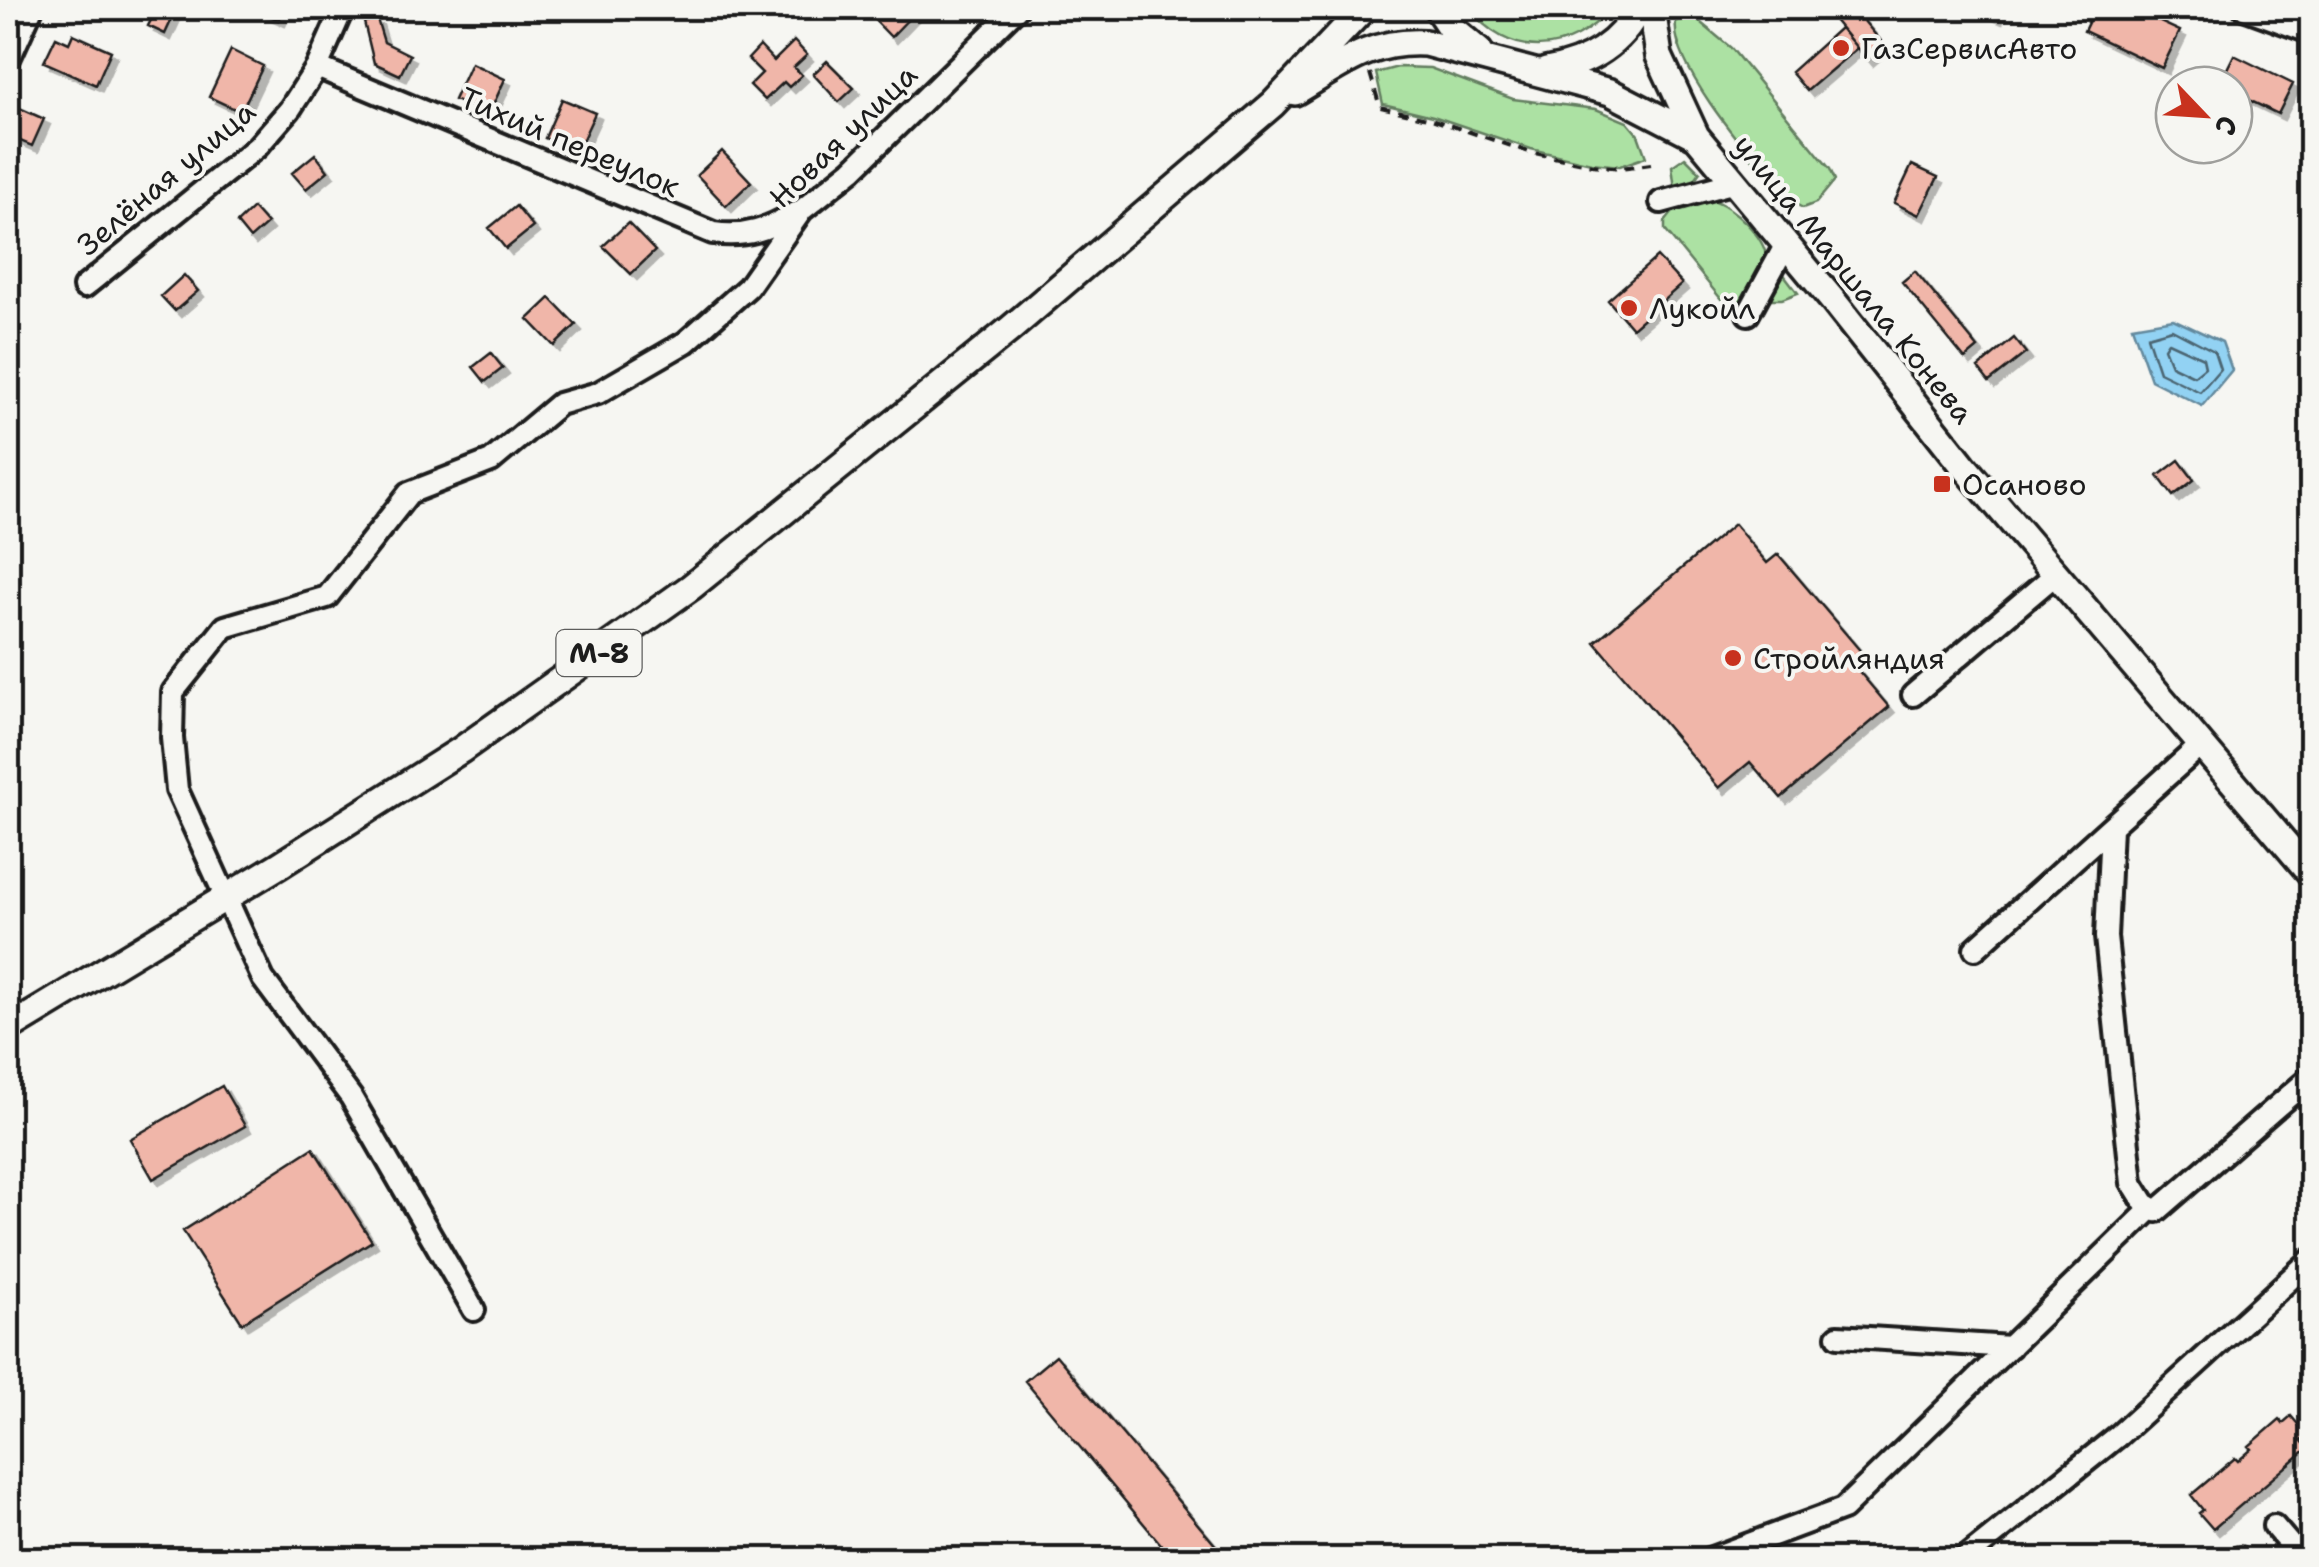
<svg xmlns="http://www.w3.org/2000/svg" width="2319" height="1567" viewBox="0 0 2319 1567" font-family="'Shantell Sans',sans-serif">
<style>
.green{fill:#ace1a3;stroke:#647e60;stroke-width:2.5}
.water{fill:#92d2f3;stroke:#63899d;stroke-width:2.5}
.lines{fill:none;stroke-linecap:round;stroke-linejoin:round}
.shore{stroke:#4b6572;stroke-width:2.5}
.building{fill:#f0b6a9;stroke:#1c1c1c;stroke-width:2.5;filter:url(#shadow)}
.minor-casing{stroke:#1c1c1c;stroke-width:28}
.major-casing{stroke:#1c1c1c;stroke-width:32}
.path{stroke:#1c1c1c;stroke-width:4;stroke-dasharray:10 8;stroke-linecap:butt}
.minor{stroke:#f6f6f2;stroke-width:20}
.major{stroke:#f6f6f2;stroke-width:25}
.poi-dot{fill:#c8321e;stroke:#f6f6f2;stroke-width:4}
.labels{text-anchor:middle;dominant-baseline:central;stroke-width:8;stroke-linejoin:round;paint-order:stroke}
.shield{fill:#f6f6f2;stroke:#5d5d5c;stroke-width:2.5}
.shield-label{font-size:28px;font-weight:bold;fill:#1c1c1c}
.poi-label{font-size:30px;fill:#1c1c1c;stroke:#f6f6f2;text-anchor:start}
.street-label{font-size:30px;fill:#1c1c1c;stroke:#f6f6f2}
</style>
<defs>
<filter id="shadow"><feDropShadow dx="6" dy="6" stdDeviation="0" flood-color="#0004"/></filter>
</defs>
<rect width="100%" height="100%" fill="#f6f6f2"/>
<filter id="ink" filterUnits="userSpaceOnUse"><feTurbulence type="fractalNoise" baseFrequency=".01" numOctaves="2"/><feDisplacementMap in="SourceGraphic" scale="20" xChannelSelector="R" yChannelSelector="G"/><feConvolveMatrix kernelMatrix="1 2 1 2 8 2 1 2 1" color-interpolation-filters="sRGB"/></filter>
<g filter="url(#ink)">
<path class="green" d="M1468 8H1611C1568 57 1511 60 1468 8Z
M1683 8 1731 48 1830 169 1835 180 1816 203 1803 208 1786 199C1757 164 1670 67 1676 22 1676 18 1681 11 1683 8Z
M1398 67 1430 68 1513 99 1596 109 1627 122 1638 135 1646 157 1620 166 1591 163 1531 149 1433 116 1383 104 1376 73Z
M1685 157 1700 172 1693 182 1675 189 1672 166Z
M1712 200C1731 204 1766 238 1766 258 1765 268 1757 279 1752 288 1746 297 1745 301 1735 305L1721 299 1665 230V222L1677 207Z
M1782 272 1798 293 1782 299H1768Z"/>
<path class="water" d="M2173 319 2222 342 2232 370 2202 406 2151 380 2132 326Z"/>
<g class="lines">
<path class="shore" d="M2172 329 2214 351 2220 369 2200 392 2159 372 2147 336Z
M2168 342 2203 358 2205 367 2194 376 2171 365 2164 348Z"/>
</g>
<path class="building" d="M157 8H177L165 34 148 26Z
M252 8H285L279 20Z
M919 8 891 37 864 9 865 8Z
M1847 8H1853L1884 45 1867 60 1833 19Z
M1973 8H2001L1996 18Z
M2095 8H2130L2180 31 2162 68 2084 31Z
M377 19 384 42 410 55 400 75 374 63 364 22Z
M1840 28 1857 48 1807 91 1791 72Z
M73 34 111 51 96 85 44 62 56 37 69 43Z
M794 41 807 55 794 67 802 75 789 87 784 82 765 100 750 85 762 73 748 59 760 46 774 61Z
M231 50 263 66 241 112 209 97Z
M2234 55 2293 84 2278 114 2234 93V85H2219Z
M827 61 854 88 839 102 813 74Z
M471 63 505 79 488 116 454 100Z
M562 99 595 113 577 152 545 138Z
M15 106 44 119 32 146 8 136V123Z
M722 151 751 182 726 206 697 175Z
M315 154 328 171 306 189 292 173Z
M1912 165 1938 177 1919 215 1894 203Z
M516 206 533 227 506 249 489 228Z
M253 208 267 224 250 239 237 223Z
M628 223 655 251 631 274 603 246Z
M1657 257 1682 284 1632 328 1608 300Z
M1915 271 1978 348 1965 359 1902 282Z
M184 275 198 291 175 311 161 296Z
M550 298 576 325 554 346 528 319Z
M2014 338 2026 353 1989 382 1978 368Z
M491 353 503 368 485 382 473 367Z
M2179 460 2194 480 2173 496 2158 476Z
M1734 524 1767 563 1778 554 1863 654 1852 663 1889 707 1781 798 1750 762 1719 788 1595 642Z
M222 1086 245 1126 153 1179 130 1139Z
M313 1148 372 1241 242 1323 183 1231Z
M1056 1355 1227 1559V1560H1174L1025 1381Z
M2291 1416 2307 1435 2301 1440 2308 1448 2213 1529 2199 1513 2203 1510 2191 1495 2235 1458 2238 1461 2252 1449 2249 1446 2280 1419 2283 1423Z"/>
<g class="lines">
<g class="minor-casing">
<path id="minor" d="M2244 8 2312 33
M8 61 32 8
M317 67 713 233C746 238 768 229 796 213
M1661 202 1735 182
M84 287 257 147 290 109 317 67 343 8
M1748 314 1786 244
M1913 695 2057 573
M2111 827 2106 937 2132 1183 2145 1204 2157 1211 2226 1151
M1975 949 2200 746
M2219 1157 2312 1076
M474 1310 351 1097 263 979 177 790 172 738 173 692 225 627 327 597 409 493 491 461 559 404 598 393 686 342 748 287 802 210 852 170 1017 8
M1838 1336 2010 1347
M2274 1526 2292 1547
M2239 1558 2240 1560
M1706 1560 1843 1509 2152 1208
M1963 1560 2119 1435 2312 1259
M2277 1560 2292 1547 2303 1560"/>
</g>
<g class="major-casing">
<path id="major" d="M1437 8 1449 26 1479 51
M1652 8 1659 56 1696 136 1834 302 1963 465 2312 875
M1546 71C1588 64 1620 45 1639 8
M1295 92C1341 65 1369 40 1425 43L1610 92 1695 136
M8 1029 278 866 461 750 691 587 1009 330 1273 104 1364 8"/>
</g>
<path class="path" d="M1370 73 1380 107 1431 119 1529 152 1592 165 1621 168 1651 164"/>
<use href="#minor" class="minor"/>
<use href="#major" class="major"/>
</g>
</g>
<g class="poi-dot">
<circle cx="1841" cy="48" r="10"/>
<circle cx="1629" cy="308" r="10"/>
<rect x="1932" y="474" width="20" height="20" rx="5"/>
<circle cx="1733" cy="658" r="10"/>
</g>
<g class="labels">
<rect class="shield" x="556.5" y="630" width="85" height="46" rx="8"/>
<g class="shield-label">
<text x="599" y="653">М-8</text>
</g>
<g class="poi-label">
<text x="1861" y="48">ГазСервисАвто</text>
<text x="1649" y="308">Лукойл</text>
<text x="1962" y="484">Осаново</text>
<text x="1753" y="658">Стройляндия</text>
</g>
<g class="street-label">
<text transform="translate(843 136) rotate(-44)">Новая улица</text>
<text transform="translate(570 142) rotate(23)">Тихий переулок</text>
<text transform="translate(166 178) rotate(-40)">Зелёная улица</text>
<text transform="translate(1854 279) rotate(51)">улица Маршала Конева</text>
</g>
</g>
<rect width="2319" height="1567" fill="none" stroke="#f6f6f2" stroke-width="40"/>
<rect x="20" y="20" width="2279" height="1527" fill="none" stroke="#1c1c1c" stroke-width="4" filter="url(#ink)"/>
<g transform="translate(2204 115) rotate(115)"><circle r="48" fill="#f6f6f2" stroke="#9f9f9c" stroke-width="2.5"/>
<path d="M0-8L18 38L0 25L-18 38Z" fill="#c8321e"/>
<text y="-15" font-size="28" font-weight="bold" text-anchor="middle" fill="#1c1c1c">С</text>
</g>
</svg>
